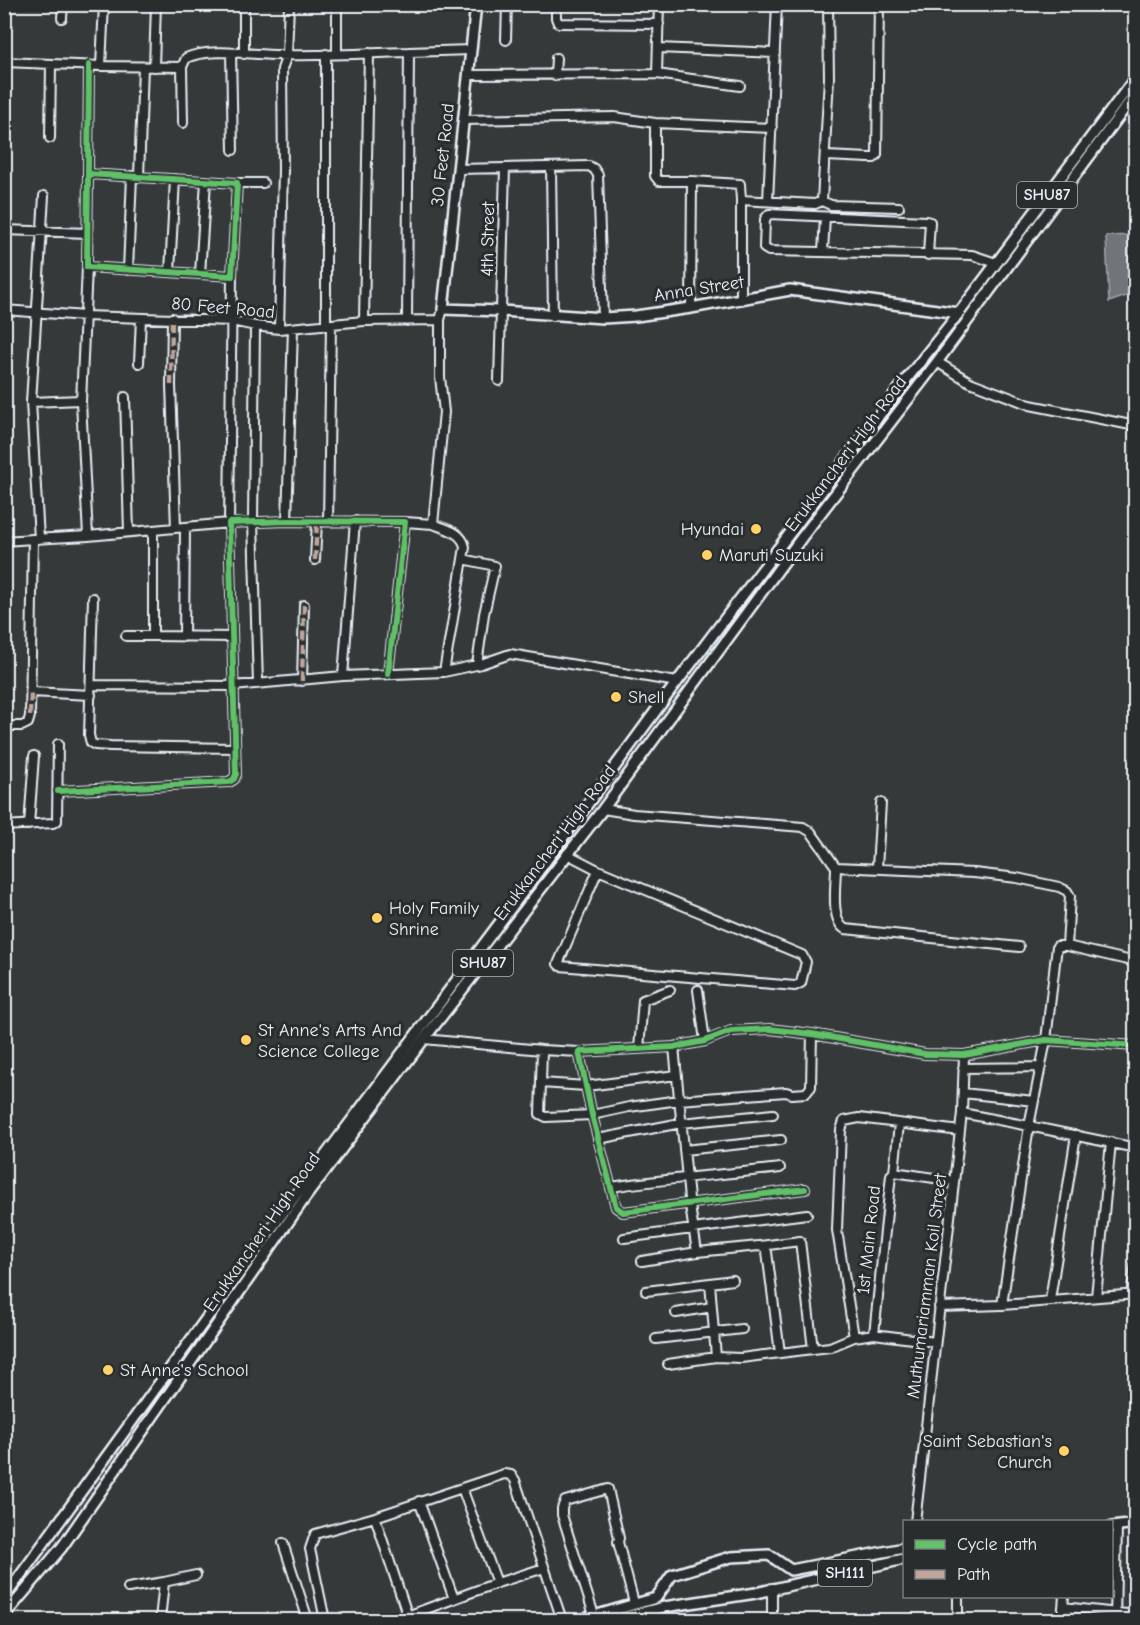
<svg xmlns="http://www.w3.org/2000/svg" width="1140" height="1625" viewBox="0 0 1140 1625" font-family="'Comic Neue',sans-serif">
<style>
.water{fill:#707579;stroke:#a0a7ac;stroke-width:1.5}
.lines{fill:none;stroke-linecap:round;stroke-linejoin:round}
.minor-casing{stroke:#e8f1f8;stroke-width:12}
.major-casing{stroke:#e8f1f8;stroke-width:14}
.minor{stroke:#2a2d2e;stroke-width:8}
.major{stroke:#2a2d2e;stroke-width:9}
.quiet{stroke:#c0a59a;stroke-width:4.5;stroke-dasharray:9 4.5;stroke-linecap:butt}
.cycleway-casing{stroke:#2a2d2e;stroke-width:10}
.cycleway{stroke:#61c268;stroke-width:6}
.poi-dot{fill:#ffd166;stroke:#2a2d2e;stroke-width:2}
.labels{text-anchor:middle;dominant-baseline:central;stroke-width:6;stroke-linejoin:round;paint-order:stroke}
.shield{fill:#2a2d2e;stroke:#afb6bb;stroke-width:1.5}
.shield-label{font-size:16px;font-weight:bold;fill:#e8f1f8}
.street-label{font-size:18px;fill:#e8f1f8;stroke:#2a2d2e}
.poi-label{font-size:18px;fill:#e8f1f8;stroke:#2a2d2e;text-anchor:start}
</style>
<rect width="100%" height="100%" fill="#35393a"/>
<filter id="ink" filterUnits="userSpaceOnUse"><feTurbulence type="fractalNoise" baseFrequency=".0167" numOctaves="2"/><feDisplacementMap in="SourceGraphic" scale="12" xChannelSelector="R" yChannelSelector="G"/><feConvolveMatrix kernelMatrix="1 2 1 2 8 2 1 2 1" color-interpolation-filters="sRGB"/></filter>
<g filter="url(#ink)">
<path class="water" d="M1135 235V293L1109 302 1106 236Z"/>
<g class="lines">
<g class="minor-casing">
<path id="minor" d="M104 4 101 66 182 67
M556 4V18L558 23 659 24
M62 18 63 4
M506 40 507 4
M658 48 775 53
M409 52 471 50
M231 53 233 150
M244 54V4
M326 54V325
M337 54V4
M4 62 101 66
M154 67 156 4
M657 74 740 86
M468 75 657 74 659 4
M555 76 556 58
M464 120 614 117 655 123
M183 123 182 67 186 58C211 47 252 55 279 55 322 56 366 53 409 52L407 321
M50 138 51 65
M826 156 869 158H874L877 155 879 4
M551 167 553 316
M458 169 589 166 594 169 598 175 603 318
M88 174 87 267 232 276 237 183 88 174 89 65
M139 176 143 67
M692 181 740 184 741 200
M237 183H263
M768 201 777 4
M822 201 831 205 899 207
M4 230 88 233
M823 252 825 217
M928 255 930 222 926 221 769 214 765 219 764 248 769 251 972 255 996 263
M87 267 81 402 88 536 229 523 232 276
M128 270 132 176
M170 272 175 179
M200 274 206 181
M741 300V200L815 204 822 201 829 78 828 4
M691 308 692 181H659L655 176V123L772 128
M443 309 440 320V377L444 412 433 524C446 529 462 532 465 547L444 672 481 664 510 654 677 682
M4 310 85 316 232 321 255 326 279 329 364 321 440 320
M172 318 171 385 176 528
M364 321 369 53
M255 326 253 522 258 684
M279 329 283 170 282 69 287 55 289 4
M937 362 970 382 1030 405 1136 426
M139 363 141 318
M499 381 505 168
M125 397 129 532
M31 402 44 196
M287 521 293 328
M328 521 331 325
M405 522 433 524
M153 530V636L232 637
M39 539 31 402 81 400
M4 541 33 539
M463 559 495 566 484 614 477 665
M315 560 317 521
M93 598 89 735 91 743 95 745 111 746 234 748
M126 636H153
M184 637 185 527
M343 676 355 521
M302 681 304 605
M91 685 233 686 343 676 444 672
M31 692 91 695
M4 726H22L28 723 30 716 33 539 88 536
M58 791 229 782 234 779 236 774 229 523 287 521 405 522 388 674
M603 809 634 814 803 827 811 832 836 867 974 873 1017 878 1059 887 1067 891 1070 896 1067 946
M29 825 34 756
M4 826 53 823 57 821 58 744
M567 854 598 870 802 955 806 962 801 983 795 986 560 966 558 964 598 870
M836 867C836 884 830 920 845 929L1019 947
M877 868 881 803
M698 990 705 1041
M424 1039 542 1050 579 1052
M639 1049 643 1000 670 990
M542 1050 540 1114 546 1117 592 1115 629 1107 679 1100 786 1092 792 1094 806 1093 811 1087 812 1034
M963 1068 1041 1067
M541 1083 586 1086 677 1075
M963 1093 1034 1101
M962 1113 1029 1126 1046 1040 1057 946H1067L1136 962
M598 1139 681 1123 773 1114
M1136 1148 1029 1126 1002 1305 1136 1294
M684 1150 781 1140
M894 1172 954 1181
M611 1187C667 1178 724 1175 780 1168
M805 1189 623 1212 616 1207 592 1115 579 1052 674 1047 705 1041 731 1031 770 1029 812 1034 925 1054 964 1055 1046 1040 1136 1046
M624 1238 807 1214
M760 1246 800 1241 813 1349 780 1353
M697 1252 759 1246 765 1248 767 1252 780 1353 741 1358 716 1357
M642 1261 697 1252 689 1199 674 1047
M710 1283 733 1280
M646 1291 710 1283 716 1357 668 1364
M1131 1294 1136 1263
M1096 1297 1111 1142
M1050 1300 1076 1135
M939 1307 1002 1305
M676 1313 712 1307
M874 1334 891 1175 894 1172 899 1124
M656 1339 742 1329
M935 1342 874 1334 854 1337 837 1230 841 1130 844 1121 859 1118 960 1131
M813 1349 830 1347 854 1337
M462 1488 497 1583
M419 1501 454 1599
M375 1517 408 1617
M915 1522 962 1113 964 1055
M283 1543 308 1620
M128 1588 164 1582
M958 1596V1620
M1063 1607 1136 1615
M594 1615 562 1515V1508L565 1501 608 1489 619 1538 618 1542 634 1603
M160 1620 164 1582 196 1575
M325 1620 310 1549 315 1534 375 1517 504 1474 511 1475 515 1480 562 1620
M396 1620 497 1583 544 1568
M772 1620V1588
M1062 1620 1064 1596
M1115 1620 1117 1526"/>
</g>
<g class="major-casing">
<path id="major" d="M476 4 443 309 501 311 603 318 636 316 691 308 790 290 959 313
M1112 1527 1136 1524
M4 1598 295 1196 534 877 677 682 909 376 959 313 1136 77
M4 1616 62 1547 307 1195 424 1039 603 809 802 537 937 362 1136 93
M580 1620 656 1598 672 1575 731 1557 769 1555 791 1570 904 1548
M612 1620 664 1607 756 1593 904 1559"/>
</g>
<use href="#minor" class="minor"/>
<use href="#major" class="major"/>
<path class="quiet" d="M171 385 172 318
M315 560 317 521
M302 681 304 605
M30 716 31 692"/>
<g class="cycleway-casing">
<path id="cycleway" d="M88 174 87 267 232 276 237 183 88 174 89 65
M58 791 229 782 234 779 236 774 229 523 287 521 405 522 388 674
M805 1189 623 1212 616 1207 592 1115 579 1052 674 1047 705 1041 731 1031 770 1029 812 1034 925 1054 964 1055 1046 1040 1136 1046"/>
</g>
<use href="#cycleway" class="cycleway"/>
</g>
</g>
<g class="poi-dot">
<circle cx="756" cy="529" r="6"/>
<circle cx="707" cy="555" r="6"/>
<circle cx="616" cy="697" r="6"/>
<circle cx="377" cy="918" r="6"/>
<circle cx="246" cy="1040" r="6"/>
<circle cx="108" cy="1370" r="6"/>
<circle cx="1064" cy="1451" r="6"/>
</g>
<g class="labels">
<g class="shield">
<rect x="1017" y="182" width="60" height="26" rx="4.5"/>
<rect x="453" y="950" width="60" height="26" rx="4.5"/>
<rect x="818" y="1560" width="54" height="26" rx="4.5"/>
</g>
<g class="shield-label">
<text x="1047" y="195">SHU87</text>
<text x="483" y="963">SHU87</text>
<text x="845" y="1573">SH111</text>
</g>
<g class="street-label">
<text transform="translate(443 155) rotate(-84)">30 Feet Road</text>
<text transform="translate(488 239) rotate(-89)">4th Street</text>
<text transform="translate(699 289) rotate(-9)">Anna Street</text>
<text transform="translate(223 308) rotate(5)">80 Feet Road</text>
<text transform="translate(846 454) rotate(-53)">Erukkancheri High Road</text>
<text transform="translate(555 843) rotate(-53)">Erukkancheri High Road</text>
<text transform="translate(262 1232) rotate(-55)">Erukkancheri High Road</text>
<text transform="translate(869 1240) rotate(-84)">1st Main Road</text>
<text transform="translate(927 1286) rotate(-83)">Muthumariamman Koil Street</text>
</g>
<g class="poi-label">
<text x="744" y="529" text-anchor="end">Hyundai</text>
<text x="719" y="555">Maruti Suzuki</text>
<text x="628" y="697">Shell</text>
<text x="389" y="908">Holy Family<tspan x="389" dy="21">Shrine</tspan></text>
<text x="258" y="1030">St Anne's Arts And<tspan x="258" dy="21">Science College</tspan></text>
<text x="120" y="1370">St Anne's School</text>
<text x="1052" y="1441" text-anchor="end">Saint Sebastian's<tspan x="1052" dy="21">Church</tspan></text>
</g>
</g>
<rect width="1140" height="1625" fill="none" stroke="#2a2d2e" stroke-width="24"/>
<rect x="12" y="12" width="1116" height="1601" fill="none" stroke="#e8f1f8" stroke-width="2" filter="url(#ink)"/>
<rect x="903" y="1520" width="210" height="78" fill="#2a2d2e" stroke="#767b7f" stroke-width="1.5"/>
<rect x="915" y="1540" width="30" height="9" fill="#61c268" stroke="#767b7f" stroke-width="1.5"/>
<text x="957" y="1550" font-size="18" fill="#e8f1f8">Cycle path</text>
<rect x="915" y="1570" width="30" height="9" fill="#c0a59a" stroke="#767b7f" stroke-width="1.5"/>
<text x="957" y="1580" font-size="18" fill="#e8f1f8">Path</text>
</svg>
